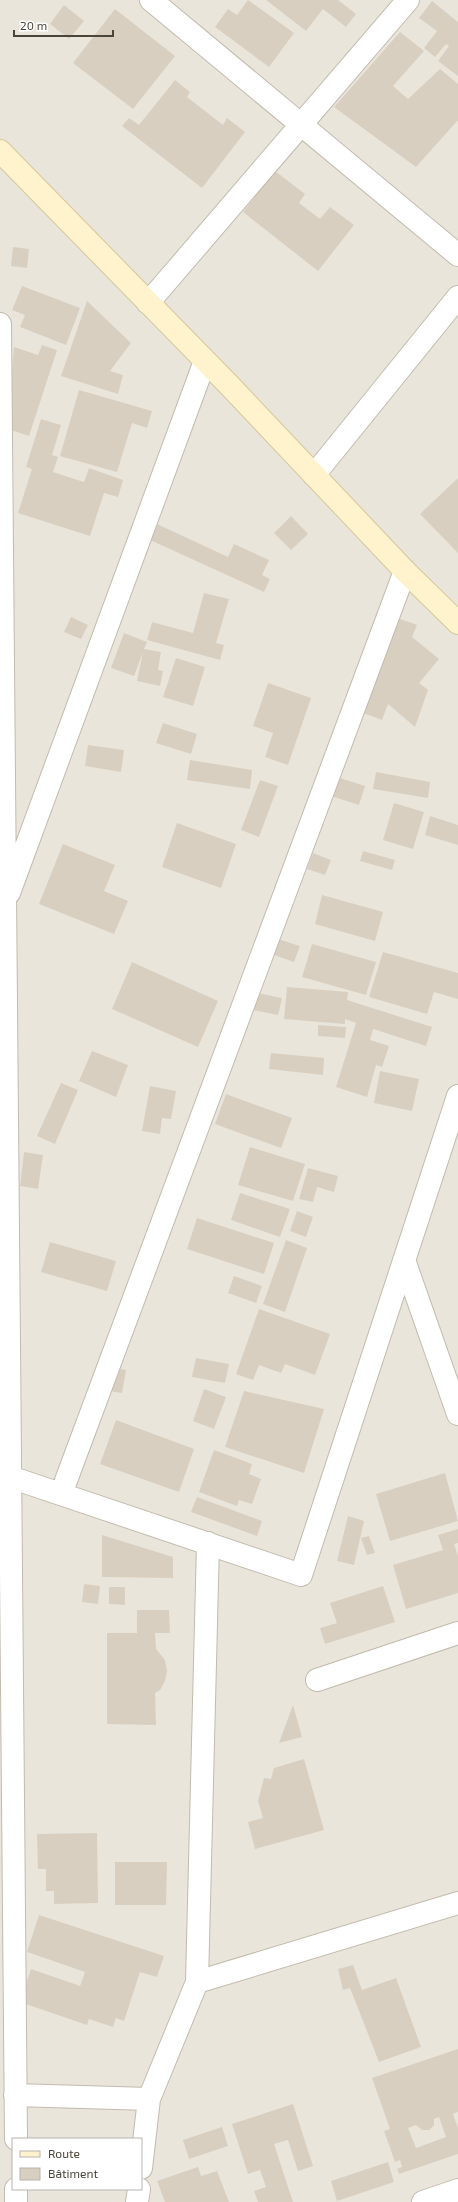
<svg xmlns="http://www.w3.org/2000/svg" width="458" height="2202" viewBox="0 0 458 2202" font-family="'Exo 2',sans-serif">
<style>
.residential{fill:#eae5da;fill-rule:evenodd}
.building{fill:#d8cfc1;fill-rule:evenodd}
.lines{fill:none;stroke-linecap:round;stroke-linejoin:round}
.street-casing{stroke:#c2bbae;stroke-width:24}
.secondary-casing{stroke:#d6c79b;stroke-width:24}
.street{stroke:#fff;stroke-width:22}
.secondary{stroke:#fff3cd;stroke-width:22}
</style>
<rect width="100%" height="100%" fill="#f6f3ec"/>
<path class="residential" d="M0 0H458V2202H0ZM13 2139H141V2189H13Z"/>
<path class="building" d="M248 0 294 33 269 67 215 27 228 9 237 15Z
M266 0H338L356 14 346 27 323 9 306 31Z
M432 1 458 22V76L438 61 449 46 446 44 435 57 424 48 437 31 419 18Z
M64 5 84 21 69 39 50 24Z
M115 9 175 56 133 109 73 63Z
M400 32 424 51 393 86 408 99 440 69 458 84V120L416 167 334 107Z
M175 80 190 92 187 97 223 125 227 118 245 132 202 188 122 126 129 118 139 125Z
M275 171 305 194 299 203 320 219 330 207 354 225 318 271 243 212Z
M13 247 29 249 27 268 11 266Z
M22 286 80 308 66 345 20 327 25 315 12 310Z
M87 301 131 343 110 371 123 375 118 394 61 376Z
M42 345 57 350 29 436 8 429 14 347 38 355Z
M79 390 152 411 147 428 132 423 117 472 60 456Z
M41 419 61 425 52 455 58 457 53 472 84 482 89 468 123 480 118 497 104 493 90 536 18 513 32 469 26 467Z
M458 478V553L420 514Z
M291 516 308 534 291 550 274 533Z
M157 524 228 557 234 544 269 560 262 575 270 579 264 592 150 540Z
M204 593 229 599 216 643 224 645 220 660 147 640 152 622 193 633Z
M392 616 417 625 412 637 439 659 419 683 428 690 415 727 388 704 382 720 358 711Z
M71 617 88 625 81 639 64 632Z
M124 633 147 642 144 649 161 652 158 670 163 671 160 686 137 681 143 652 134 676 111 668Z
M176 658 205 667 193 706 163 697Z
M268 683 311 698 288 765 265 757 273 733 253 726Z
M163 723 197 734 191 754 156 743Z
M88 745 124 750 121 772 85 766Z
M190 760 252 770 250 789 187 780Z
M376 772 430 782 428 798 373 789Z
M337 777 365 786 359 805 331 796Z
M260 780 278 786 259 837 241 830Z
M394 803 424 812 413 849 383 840Z
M430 816 458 825V845L425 835Z
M177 823 236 844 221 888 162 867Z
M63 844 115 865 104 891 128 901 114 934 39 904Z
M363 851 395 860 392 870 360 861Z
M313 853 331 860 325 875 307 869Z
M322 895 383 912 375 941 315 924Z
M278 939 300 946 294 962 274 955Z
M312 944 376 962 366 995 302 977Z
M383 952 458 973V999L434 992 427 1014 369 997Z
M132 962 218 1001 198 1047 112 1009Z
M287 987 348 992 347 1000 432 1027 426 1046 373 1029 370 1040 389 1046 382 1067 376 1065 367 1097 336 1087 356 1023 345 1019V1024L284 1019Z
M257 993 282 998 278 1015 253 1010Z
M318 1025 346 1027 345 1038 318 1036Z
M92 1051 128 1065 116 1097 79 1081Z
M271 1053 324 1058 323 1075 269 1069Z
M380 1071 419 1079 412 1111 374 1103Z
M61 1083 78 1090 55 1144 37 1136Z
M150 1086 176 1091 171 1119 162 1118 160 1134 142 1131Z
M226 1094 292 1118 281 1148 215 1124Z
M250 1147 305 1164 293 1201 238 1185Z
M24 1152 43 1155 38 1189 20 1186Z
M308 1168 338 1176 334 1192 317 1187 313 1202 299 1199Z
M240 1193 290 1209 280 1237 231 1220Z
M297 1211 313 1217 306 1237 290 1231Z
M197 1218 274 1243 264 1274 187 1249Z
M286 1240 307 1248 285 1312 263 1304Z
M50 1242 116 1261 107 1291 41 1272Z
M234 1276 262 1286 256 1303 228 1293Z
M259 1309 330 1334 315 1375 285 1364 281 1373 259 1365 253 1380 236 1374Z
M196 1358 229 1364 225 1383 192 1377Z
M107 1367 126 1370 122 1393 103 1390Z
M204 1389 226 1397 214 1429 193 1421Z
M244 1391 324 1409 304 1473 225 1447Z
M116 1420 194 1449 179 1492 100 1464Z
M214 1450 252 1464 249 1474 261 1479 252 1504 239 1500 237 1506 199 1492Z
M445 1473 458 1521 390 1541 376 1494Z
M197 1497 262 1521 257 1536 191 1512Z
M348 1516 364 1521 354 1565 337 1561Z
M458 1529V1543L454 1544 458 1556V1593L406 1609 393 1565 443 1550 438 1535Z
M102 1535 173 1557V1578L102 1577Z
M369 1536 375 1553 367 1555 361 1538Z
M84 1584 100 1586 98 1604 82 1602Z
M383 1586 395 1622 325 1644 320 1628 337 1623 330 1603Z
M109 1587H125V1605L109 1604Z
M137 1610H169L170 1633H155L156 1649 165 1660 167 1671 165 1681 160 1690 155 1693 156 1725 107 1724V1633H137Z
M293 1705 302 1737 279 1743Z
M304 1759 324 1830 255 1849 248 1822 263 1818 258 1801 264 1778 271 1779 274 1768Z
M97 1833 98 1903 54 1904V1891H46V1869H38L37 1834Z
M115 1862H167L166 1905H115Z
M39 1915 164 1956 157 1977 140 1972 124 2021 116 2018 113 2027 89 2019 87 2025 20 2002 31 1969 80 1986 85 1972 27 1952Z
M353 1965 362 1990 396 1978 421 2047 379 2062 350 1988 343 1990 338 1969Z
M458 2049V2112L453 2114 458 2128V2154L399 2174 397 2169 402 2167 400 2160 395 2162 384 2131 390 2129 372 2078ZM439 2117 446 2137 416 2148 408 2128 416 2125 422 2130H429L434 2125V2119Z
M293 2104 313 2166 298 2171 288 2140 274 2144 293 2202H258L254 2191 266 2187 260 2170 248 2174 232 2124Z
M222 2127 228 2146 189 2159 183 2140Z
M388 2162 394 2182 337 2201 331 2181Z
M198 2167 201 2176 217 2171 229 2202H165L157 2181Z"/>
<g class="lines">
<g class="street-casing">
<path id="street" d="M151 0 458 255
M148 303 408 0
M0 324 16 2139
M314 475 458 297
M9 893 205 361
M404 1260 458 1414
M10 1477 301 1575 458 1096
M61 1494 405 571
M317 1680 458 1633
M197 1982 458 1903
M15 2095 149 2099
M141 2168 149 2099 197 1982 208 1543
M16 2189V2202
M137 2202 139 2189
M423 2202 458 2190"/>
</g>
<g class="secondary-casing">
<path id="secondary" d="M0 151 229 385 405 571 458 623"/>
</g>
<use href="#street" class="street"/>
<use href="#secondary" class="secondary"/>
</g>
<rect x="12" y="2138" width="130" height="52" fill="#ffffff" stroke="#b7b4b0"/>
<rect x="20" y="2151" width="20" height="6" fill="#fff3cd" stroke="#b7b4b0"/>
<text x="48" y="2158" font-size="12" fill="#4b4439">Route</text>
<rect x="20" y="2168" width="20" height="12" fill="#d8cfc1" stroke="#b7b4b0"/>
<text x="48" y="2178" font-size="12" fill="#4b4439">Bâtiment</text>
<path d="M14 30v6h99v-6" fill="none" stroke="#4b4439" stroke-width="2"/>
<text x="20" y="30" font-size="12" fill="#4b4439" stroke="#ffffff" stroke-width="3" paint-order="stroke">20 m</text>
</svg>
